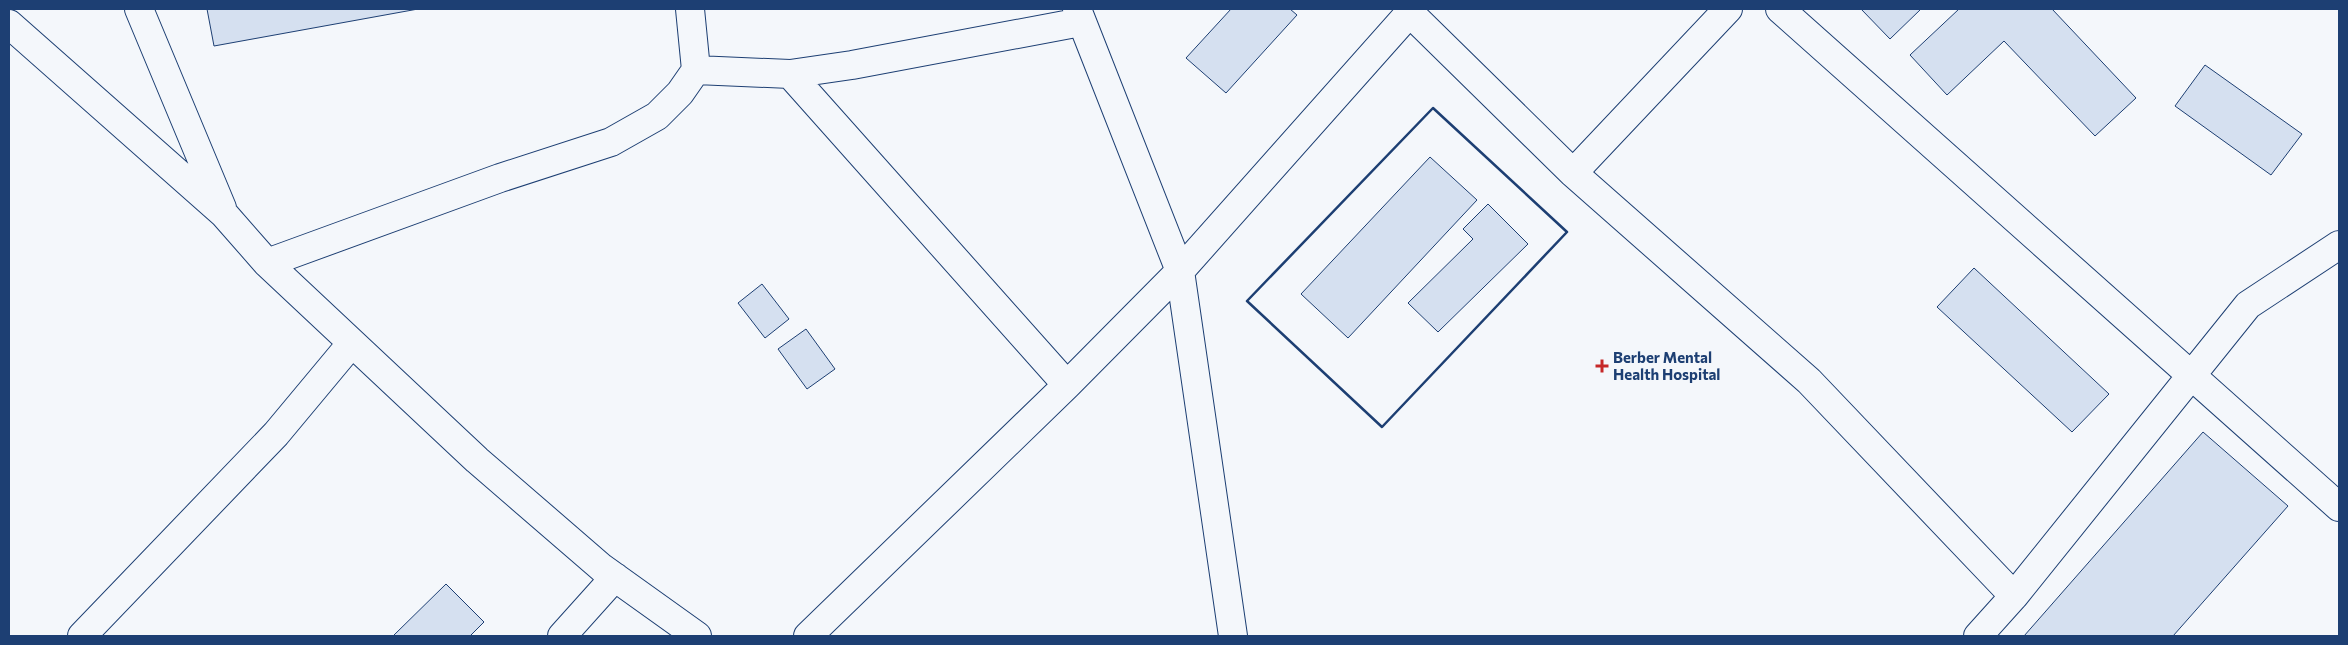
<svg xmlns="http://www.w3.org/2000/svg" width="2348" height="645" viewBox="0 0 2348 645" font-family="Commissioner,sans-serif">
<style>
.building{fill:#d5e0f0;stroke:#1d3f73}
.lines{fill:none;stroke-linecap:round;stroke-linejoin:round}
.street-casing{stroke:#1d3f73;stroke-width:30}
.street{stroke:#f4f7fb;stroke-width:28}
.wall{stroke:#1d3f73;stroke-width:2.5}
.poi-dot{fill:#c62828;stroke:#f4f7fb;stroke-width:2}
.labels{text-anchor:middle;dominant-baseline:central;stroke-width:4;stroke-linejoin:round;paint-order:stroke}
.poi-label{font-size:15px;font-weight:bold;fill:#1d3f73;stroke:#f4f7fb;text-anchor:start}
</style>
<rect width="100%" height="100%" fill="#f4f7fb"/>
<path class="building" d="M207 9H418L214 46Z
M1231 9H1290L1297 15 1226 93 1186 58Z
M1861 9H1921L1890 39Z
M1959 9H2052L2136 98 2095 136 2004 41 1947 95 1910 55Z
M2205 65 2302 134 2271 175 2175 106Z
M1430 157 1477 200 1348 338 1301 294Z
M1488 204 1528 244 1438 332 1408 303 1473 239 1463 229Z
M1974 268 2109 394 2072 432 1937 307Z
M762 284 789 319 765 338 738 303Z
M806 329 835 369 807 389 778 349Z
M2203 432 2288 506 2173 636H2024Z
M446 584 484 622 470 636H393Z"/>
<g class="lines">
<g class="street-casing">
<path id="street" d="M139 9 222 208
M1077 9 1180 271 1233 636
M1780 9 2339 507
M1410 13 1573 173 1809 381 2014 596
M9 24 224 214 267 263 477 460 602 568 697 636
M696 70 790 74 1067 385
M790 74 852 65 1081 22
M1573 173 1728 9
M267 263 500 178 611 142 657 116 680 93 696 70 690 9
M82 636 276 434 351 344
M562 636 615 577
M808 636 1067 385 1180 271 1413 9
M1978 636 2014 596 2248 305 2339 245"/>
</g>
<use href="#street" class="street"/>
<path class="wall" d="M1433 108 1567 232 1382 427 1247 301Z"/>
</g>
<path class="poi-dot" d="M1599.5 358.5h5v5h5v5h-5v5h-5v-5h-5v-5h5z"/>
<g class="labels">
<g class="poi-label">
<text x="1613" y="357">Berber Mental<tspan x="1613" dy="17">Health Hospital</tspan></text>
</g>
</g>
<rect width="2348" height="645" fill="none" stroke="#1d3f73" stroke-width="20"/>
</svg>
